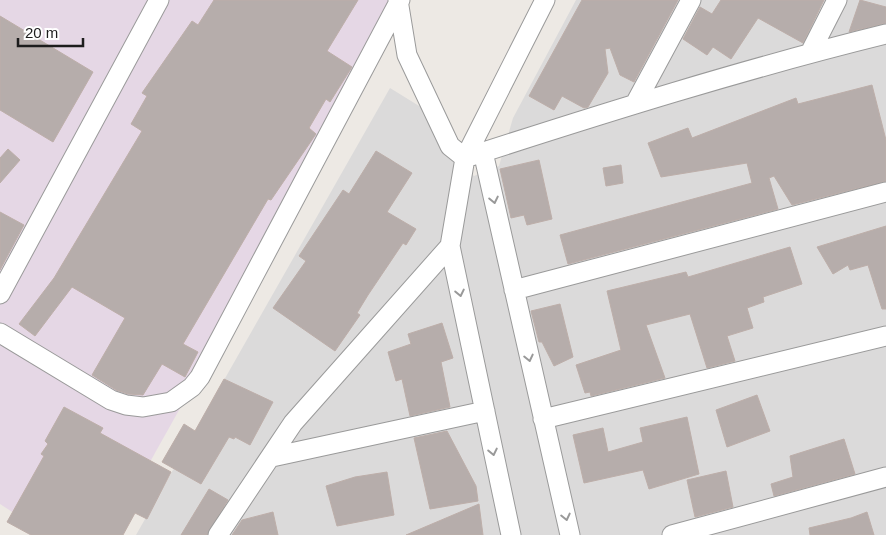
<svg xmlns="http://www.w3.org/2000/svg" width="886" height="535" viewBox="0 0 886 535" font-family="Helvetica,sans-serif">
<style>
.residential{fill:#dbdada}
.industrial{fill:#e5d7e5}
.building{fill:#b6adab;stroke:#bdaea9}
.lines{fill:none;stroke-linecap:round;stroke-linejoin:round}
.minor-casing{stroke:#9a9a9a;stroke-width:21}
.minor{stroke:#fff;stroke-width:19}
.oneway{stroke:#999}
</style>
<rect width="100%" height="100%" fill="#ede9e4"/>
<path class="residential" d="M576 0H886V535H136L390 88 424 109 440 148 474 176 499 166 513 118Z"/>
<path class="industrial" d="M0 0H409L109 535H48L0 504Z"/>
<path class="building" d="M214 0H358L327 51 352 67 330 102 326 99 309 128 316 134 271 200 268 199 183 344 198 352 185 377 162 364 143 395 128 394 116 390 92 375 125 318 72 287 35 336 19 324 54 278 142 131 131 124 147 96 142 93 192 21 198 25Z
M582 0H678L634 82 620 75 610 48 605 49 608 73 588 107 584 108 562 96 554 110 529 96Z
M721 0H824L803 43 758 18 731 59 713 47 707 55 683 39 700 7 712 14Z
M860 0 886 7V23L849 32Z
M0 16 93 72 53 142 0 110Z
M872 85 886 140V181L792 205 774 176 769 178 778 209 568 264 560 235 752 183 747 163 661 177 648 143 688 128 692 138 796 98 798 104Z
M8 149 20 160 0 183V158Z
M376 151 412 173 387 212 416 229 406 245 403 243 368 295 357 313 360 315 335 351 273 308 306 261 299 256 343 190 349 194Z
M539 160 552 219 527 225 524 215 511 218 500 169Z
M621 165 623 183 606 186 603 168Z
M0 212 24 225 0 270Z
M886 226V309H882L868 265 850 270 848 265 833 274 817 247Z
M790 247 802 284 763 297 764 302 747 308 753 328 727 336 735 361 707 368 690 314 646 325 665 378 591 396 590 392 585 393 576 365 621 350 607 291 686 272 688 277Z
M560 304 573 357 554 366 542 342H539L531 311Z
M442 323 453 358 441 362 450 407 410 416 402 379 396 381 388 352 411 344 408 334Z
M224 379 273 402 250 445 235 437 234 439 229 437 201 484 162 462 184 424 195 431Z
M757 395 770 431 727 447 716 410Z
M64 407 103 428 100 433 171 472 147 519 135 513 123 535H31L7 522 44 456 41 454 48 444 45 441Z
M687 417 699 474 649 489 643 470 584 483 573 435 603 428 608 452 643 442 640 428Z
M447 431 476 486 478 501 430 509 414 438Z
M844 439 855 474 774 496 771 484 793 477 790 456Z
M726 471 733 507 695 517 687 480Z
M387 472 394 515 337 526 326 486 355 477Z
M209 489 228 500 207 535H181Z
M479 504 483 535H406Z
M273 512 278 535H232L242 520Z
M867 512 874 535H810L809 528 851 518Z"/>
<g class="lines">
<g class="minor-casing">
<path id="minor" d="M398 0 407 55 450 146 465 158
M810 53 837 0
M635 104 691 0
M483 152 570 535
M465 158C604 113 744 69 886 34
M514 290 886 192
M0 294 159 0
M0 333 111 400 126 405 143 407 171 402 192 387 200 377 400 0
M543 419 886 336
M272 457 485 411
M218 535 293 423 450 246
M511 535 450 246 465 158 545 0
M672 535 886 477"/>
</g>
<use href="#minor" class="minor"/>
</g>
<defs><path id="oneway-chevron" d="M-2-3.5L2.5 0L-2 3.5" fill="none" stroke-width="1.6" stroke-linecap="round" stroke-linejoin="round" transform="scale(1.25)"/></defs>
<g class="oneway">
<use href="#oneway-chevron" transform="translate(494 200) rotate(78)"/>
<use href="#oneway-chevron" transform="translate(460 293) rotate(78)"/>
<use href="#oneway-chevron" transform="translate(529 358) rotate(77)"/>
<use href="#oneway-chevron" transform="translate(493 452) rotate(78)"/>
<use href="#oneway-chevron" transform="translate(566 517) rotate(77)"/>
</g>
<path d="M18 38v8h65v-8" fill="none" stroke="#1d1d1d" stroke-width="2.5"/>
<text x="25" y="38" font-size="15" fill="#1d1d1d" stroke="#ffffff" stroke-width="4" paint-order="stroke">20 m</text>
</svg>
